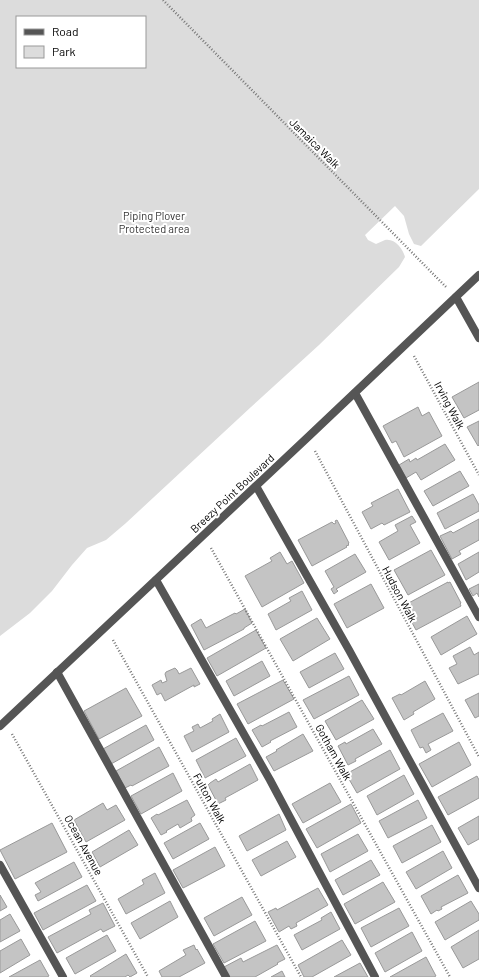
<svg xmlns="http://www.w3.org/2000/svg" width="479" height="977" viewBox="0 0 479 977" font-family="Barlow,sans-serif">
<style>
.green{fill:#dcdcdc;fill-rule:evenodd}
.building{fill:#c4c4c4;stroke:#999}
.lines{fill:none;stroke-linecap:round;stroke-linejoin:round}
.path{stroke:#777;stroke-width:2.5;stroke-dasharray:1 2;stroke-linecap:butt}
.service{stroke:#555;stroke-width:8}
.minor{stroke:#555;stroke-width:8}
.labels{text-anchor:middle;dominant-baseline:central;stroke-width:4;stroke-linejoin:round;paint-order:stroke}
.street-label{font-size:11px;fill:#000;stroke:#fff}
.park-label{font-size:11px;fill:#333;stroke:#fff}
</style>
<rect width="100%" height="100%" fill="#fff"/>
<path class="green" d="M0 0H479V189L421 246 414 244 409 234 404 216 395 206 365 235 368 240 376 244C379 243 382 241 385 240 395 238 403 249 405 257L399 267 319 345 251 407 126 523 106 540 87 548 72 565 52 591 30 613 0 636ZM17 17H145V67H17Z"/>
<path class="building" d="M479 382V410L464 418 452 397Z
M418 407 422 416 429 412 442 436 404 457 396 441 392 443 383 426Z
M479 421V445L478 446 467 427Z
M445 444 455 460 421 480 416 472 406 478 399 465 409 459 410 462 416 458 417 460Z
M460 471 469 486 433 506 424 491Z
M398 489 410 512 384 525 382 523 371 529 362 512 373 506 371 503Z
M473 494 479 505V511L445 529 437 513Z
M412 516 416 522 410 525 420 543 389 560 379 542 398 531 395 525Z
M479 519V540L459 551 461 554 452 559 440 536 451 531 453 533Z
M337 520 349 543 348 544 349 545 346 546 347 547 312 566 298 540 332 522 334 524 336 523 335 521Z
M431 550 445 575 408 595 394 570Z
M280 552 287 564 292 561 304 583 262 607 245 576 272 561 270 558Z
M479 552V572L466 580 458 564Z
M355 554 366 572 336 589 338 591 334 594 331 589 334 587 325 571Z
M448 582V583L450 582 461 603 460 604 461 606 416 630 403 606Z
M371 584 384 608 347 628 334 604Z
M479 584V597L477 593 473 596 469 589Z
M302 591 312 610 276 630 268 614 291 601 289 598Z
M245 609 252 623 244 628V629L204 650 191 625 201 619 206 628 235 613 236 614Z
M467 616 477 634 441 655 431 637Z
M317 618 330 639 293 661 280 639Z
M256 630 266 648 217 676 207 658Z
M470 647 474 655 479 652V674L458 684 449 668 457 664 453 656Z
M335 653 344 669 309 688 300 672Z
M262 661 270 676 234 696 226 681Z
M175 668 177 670 179 674 191 668 200 684 194 687V685L165 701 161 693 157 695 152 685 161 680 162 683 167 681 165 674 166 672Z
M349 676 359 695 314 719 303 700Z
M283 680 294 699 248 724 237 704Z
M425 681 435 699 413 712 414 714 404 720 392 698 400 694 401 695Z
M126 688 142 716 99 739 84 711Z
M479 693V716L475 718 465 700Z
M362 700 374 719 336 740 325 721Z
M289 712 297 727 270 741 271 742 262 747 252 730 261 725 262 726Z
M443 713 453 731 428 744 431 750 426 753 423 747 420 748 411 730Z
M220 714 229 732 192 752 184 736 194 731 192 727 198 724 200 728 213 721 212 719Z
M146 725 154 740 111 764 103 749Z
M373 729 382 744 355 759 356 761 348 765 338 746 345 742 346 744Z
M303 734 313 751 274 771 266 757 277 751 276 750Z
M236 738 246 756 205 778 196 760Z
M459 742 471 765 432 787 419 764Z
M159 747 169 766 132 786 131 785 125 788 116 771Z
M390 750 400 769 357 793 346 774Z
M250 764 258 780 225 798 226 800 218 804 208 785 210 783 216 779 218 782Z
M173 773 182 791 141 814 131 796Z
M404 775 414 794 377 815 367 796Z
M477 776 479 780V798L448 815 438 797Z
M330 783 341 802 303 823 292 804Z
M187 800 195 815 191 818 192 821 180 828 178 824 166 831 167 832 161 835 151 818 157 814 158 815Z
M418 800 427 818 388 838 379 821Z
M103 803 107 810 116 805 125 820 86 842 74 820Z
M351 804 361 823 317 848 306 829Z
M279 814 286 830 247 851 239 836Z
M479 816V839L468 845 458 828Z
M52 823 67 852 15 879 0 850Z
M200 823 209 839 173 859 164 843Z
M432 825 441 842 402 863 393 846Z
M129 830 138 845 100 867 92 852Z
M358 834 368 851 330 872 321 854Z
M287 841 296 857 261 876 252 860Z
M215 847 225 866 187 886 183 888 173 870Z
M443 851 452 868 416 889 406 872Z
M371 860 380 875 343 895 335 880Z
M74 862 82 877 38 901 35 895 41 892 35 883Z
M155 873 165 893 126 914 118 899 144 884 142 880Z
M458 875 468 893 441 907 442 909 438 911 437 910 431 914 421 896Z
M383 882 395 902 355 924 344 904Z
M87 885 96 901 43 930 34 913Z
M318 888 328 905 296 923 297 926 291 929 289 926 279 932 268 912 276 908 277 910Z
M0 895 7 907 0 911Z
M242 897 252 915 214 936 204 918Z
M170 901 178 917 140 939 131 923Z
M471 901 479 914V920L445 940 435 922Z
M103 903 115 926 103 932 101 929 57 953 48 937 91 914 89 910Z
M399 908 409 926 371 947 361 928Z
M331 912 340 929 302 950 294 935 322 920 321 918Z
M10 914 20 931 0 942V920Z
M255 921 266 941 224 963 213 944Z
M479 930V959L463 968 451 947Z
M412 932 422 951 385 972 375 953Z
M107 935 116 951 75 974 66 958Z
M21 939 30 955 0 973V951Z
M342 940 351 955 312 977H304L298 965Z
M194 945 196 950 197 949 205 963 179 977H162L159 971 186 955 183 950Z
M277 945 285 959 277 963 278 964 255 977H229L224 967 241 958 243 962Z
M126 954 137 973 130 977 128 975 125 977H91L90 976Z
M426 957 436 976 434 977H390Z
M40 960 49 976 47 977H9Z
M360 963 368 977H334Z
M282 971 285 977H271Z"/>
<g class="lines">
<path class="path" d="M163 0 446 287
M414 356 479 475
M315 451 479 757
M211 548 450 977
M113 640 301 977
M12 734 148 977"/>
<path class="service" d="M456 297 479 338
M355 393 479 617
M256 486 349 650 479 888
M156 580 270 780 375 977
M57 672 226 977
M0 865 63 977"/>
<path class="minor" d="M0 726 308 437 479 275"/>
</g>
<g class="labels">
<g class="street-label">
<text transform="translate(315 143) rotate(45)">Jamaica Walk</text>
<text transform="translate(450 405) rotate(62)">Irving Walk</text>
<text transform="translate(232 493) rotate(-43)">Breezy Point Boulevard</text>
<text transform="translate(400 594) rotate(62)">Hudson Walk</text>
<text transform="translate(334 752) rotate(61)">Gotham Walk</text>
<text transform="translate(210 798) rotate(61)">Fulton Walk</text>
<text transform="translate(84 845) rotate(61)">Ocean Avenue</text>
</g>
<g class="park-label">
<text x="154" y="215">Piping Plover<tspan x="154" dy="13">Protected area</tspan></text>
</g>
</g>
<rect x="16" y="16" width="130" height="52" fill="#ffffff" stroke="#999999"/>
<rect x="24" y="29" width="20" height="6" fill="#555555" stroke="#999999"/>
<text x="52" y="36" font-size="12" fill="#000000">Road</text>
<rect x="24" y="46" width="20" height="12" fill="#dcdcdc" stroke="#999999"/>
<text x="52" y="56" font-size="12" fill="#000000">Park</text>
</svg>
